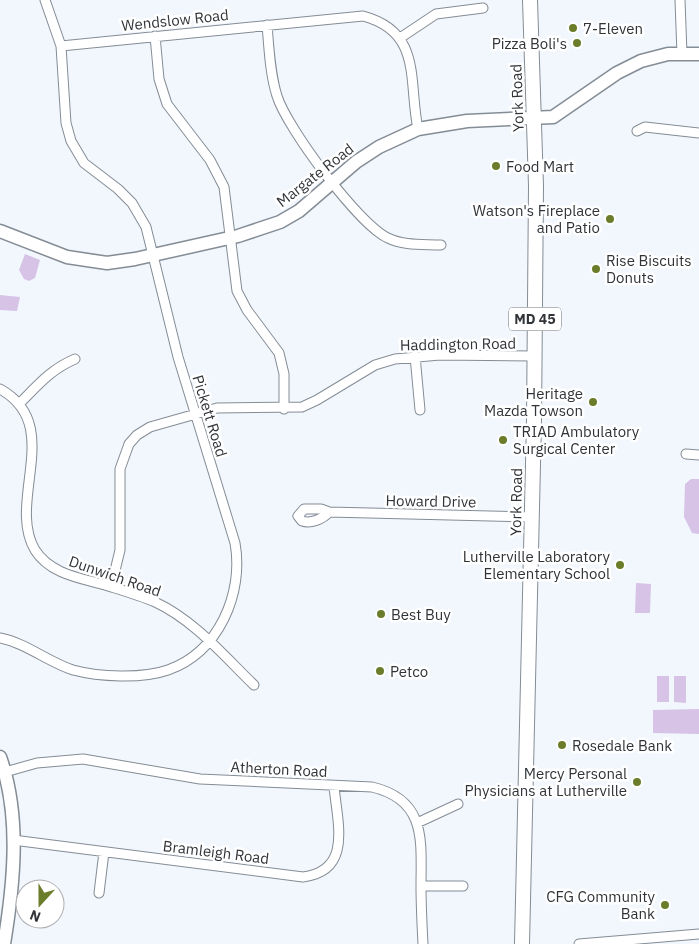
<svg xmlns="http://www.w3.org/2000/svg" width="699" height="944" viewBox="0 0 699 944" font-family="'IBM Plex Sans',sans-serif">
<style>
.green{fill:#d6c3e6}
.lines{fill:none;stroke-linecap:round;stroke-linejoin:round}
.street-casing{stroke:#848c95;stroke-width:11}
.secondary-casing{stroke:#848c95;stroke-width:15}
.primary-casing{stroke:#848c95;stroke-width:16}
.street{stroke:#fff;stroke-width:9}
.secondary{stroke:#fff;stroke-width:12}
.primary{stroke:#fff;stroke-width:14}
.poi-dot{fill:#6b7c2a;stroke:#fff;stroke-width:2}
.labels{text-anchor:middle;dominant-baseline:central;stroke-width:5;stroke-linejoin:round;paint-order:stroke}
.shield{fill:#fff;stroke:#6e7073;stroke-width:1}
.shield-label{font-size:14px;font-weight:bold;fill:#303337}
.street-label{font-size:15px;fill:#303337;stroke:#fff}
.poi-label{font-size:15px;fill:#303337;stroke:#fff;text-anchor:start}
</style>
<rect width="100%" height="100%" fill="#f2f7fe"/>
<path class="green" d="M25 254 40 260 35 278 29 281 24 279 19 270Z
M0 295 20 297 17 311 0 310Z
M691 479H699V534L692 533 684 517 685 484Z
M636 583 651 584 650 613H635Z
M657 676H669V702H657Z
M674 676H686V703L674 702Z
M699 709V734L653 733V710Z"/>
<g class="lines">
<g class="street-casing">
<path id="street" d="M680 0 682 54
M267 25C269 48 270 74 277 96 287 128 359 225 388 238 404 246 423 244 441 245
M155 36 159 79 167 104 210 160 224 187 237 291 247 310 279 353 284 374V409
M400 38 436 14 483 8
M61 46 363 16C423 32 408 82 418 129
M637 131 645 127 699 133
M415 356 420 410
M0 389C65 425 6 501 35 550 50 574 80 578 105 585 121 590 139 595 155 602 194 620 224 656 254 685
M19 404C37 386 51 369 75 359
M686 454 699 455
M329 512C323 519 311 524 302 521L298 516 304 509H321L329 512 532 517
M111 587 120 550V469L129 444 137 435 150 427 217 408 302 407 317 400 375 365 395 359 440 355 534 356
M0 638C26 643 48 662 73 670 99 677 142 679 168 670 219 652 244 593 235 543L178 357 146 227 132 203 118 189 84 163 71 141 66 123 61 46 45 0
M5 772 37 763 83 759 200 779 372 787C427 800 421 841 421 886 421 905 422 925 423 944
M417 823 458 804
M13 840 303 877C353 871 337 822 334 786
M421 886H463
M99 893 104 852
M579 944 699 934"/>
</g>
<g class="secondary-casing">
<path id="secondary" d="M0 231 67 257 107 263 135 259 238 236 280 222 299 211 356 162 379 147 418 129 467 121 553 117 617 73 641 61 668 54H699
M0 757C21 816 14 883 4 944"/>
</g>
<g class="primary-casing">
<path id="primary" d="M522 944 534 420 536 186 530 0"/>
</g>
<use href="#street" class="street"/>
<use href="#secondary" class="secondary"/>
<use href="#primary" class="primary"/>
</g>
<g class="poi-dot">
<circle cx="573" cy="28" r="5"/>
<circle cx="577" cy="43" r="5"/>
<circle cx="496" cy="166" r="5"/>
<circle cx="610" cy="219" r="5"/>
<circle cx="596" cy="269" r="5"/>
<circle cx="593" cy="402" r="5"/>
<circle cx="503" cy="440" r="5"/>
<circle cx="620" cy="565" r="5"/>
<circle cx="381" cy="614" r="5"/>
<circle cx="380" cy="671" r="5"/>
<circle cx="562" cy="745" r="5"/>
<circle cx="637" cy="782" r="5"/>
<circle cx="665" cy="905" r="5"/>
</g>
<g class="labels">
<rect class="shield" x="509" y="307.5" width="52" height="23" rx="4"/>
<g class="shield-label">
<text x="535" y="319">MD 45</text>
</g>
<g class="street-label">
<text transform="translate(175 20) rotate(-6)">Wendslow Road</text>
<text transform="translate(517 98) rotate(-92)">York Road</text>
<text transform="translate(315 175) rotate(-38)">Margate Road</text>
<text transform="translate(458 344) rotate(-1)">Haddington Road</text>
<text transform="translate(210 416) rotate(73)">Pickett Road</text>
<text transform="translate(431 501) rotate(1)">Howard Drive</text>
<text transform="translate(516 502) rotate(-89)">York Road</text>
<text transform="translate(115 576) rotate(19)">Dunwich Road</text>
<text transform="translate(279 769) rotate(3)">Atherton Road</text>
<text transform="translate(216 852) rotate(7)">Bramleigh Road</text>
</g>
<g class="poi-label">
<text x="583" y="28">7-Eleven</text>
<text x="567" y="43" text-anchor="end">Pizza Boli's</text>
<text x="506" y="166">Food Mart</text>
<text x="600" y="210" text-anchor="end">Watson's Fireplace<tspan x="600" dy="17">and Patio</tspan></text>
<text x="606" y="260">Rise Biscuits<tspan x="606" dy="17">Donuts</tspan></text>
<text x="583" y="393" text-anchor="end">Heritage<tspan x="583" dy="17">Mazda Towson</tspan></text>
<text x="513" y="431">TRIAD Ambulatory<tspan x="513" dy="17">Surgical Center</tspan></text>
<text x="610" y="556" text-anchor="end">Lutherville Laboratory<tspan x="610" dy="17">Elementary School</tspan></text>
<text x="391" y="614">Best Buy</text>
<text x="390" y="671">Petco</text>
<text x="572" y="745">Rosedale Bank</text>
<text x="627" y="773" text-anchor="end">Mercy Personal<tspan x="627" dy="17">Physicians at Lutherville</tspan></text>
<text x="655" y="896" text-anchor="end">CFG Community<tspan x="655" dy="17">Bank</tspan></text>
</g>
</g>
<g transform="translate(40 904) rotate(201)"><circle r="24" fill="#ffffff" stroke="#acadaf"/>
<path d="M0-4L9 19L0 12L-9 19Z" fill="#6b7c2a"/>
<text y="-8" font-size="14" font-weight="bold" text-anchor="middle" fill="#303337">N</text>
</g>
</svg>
